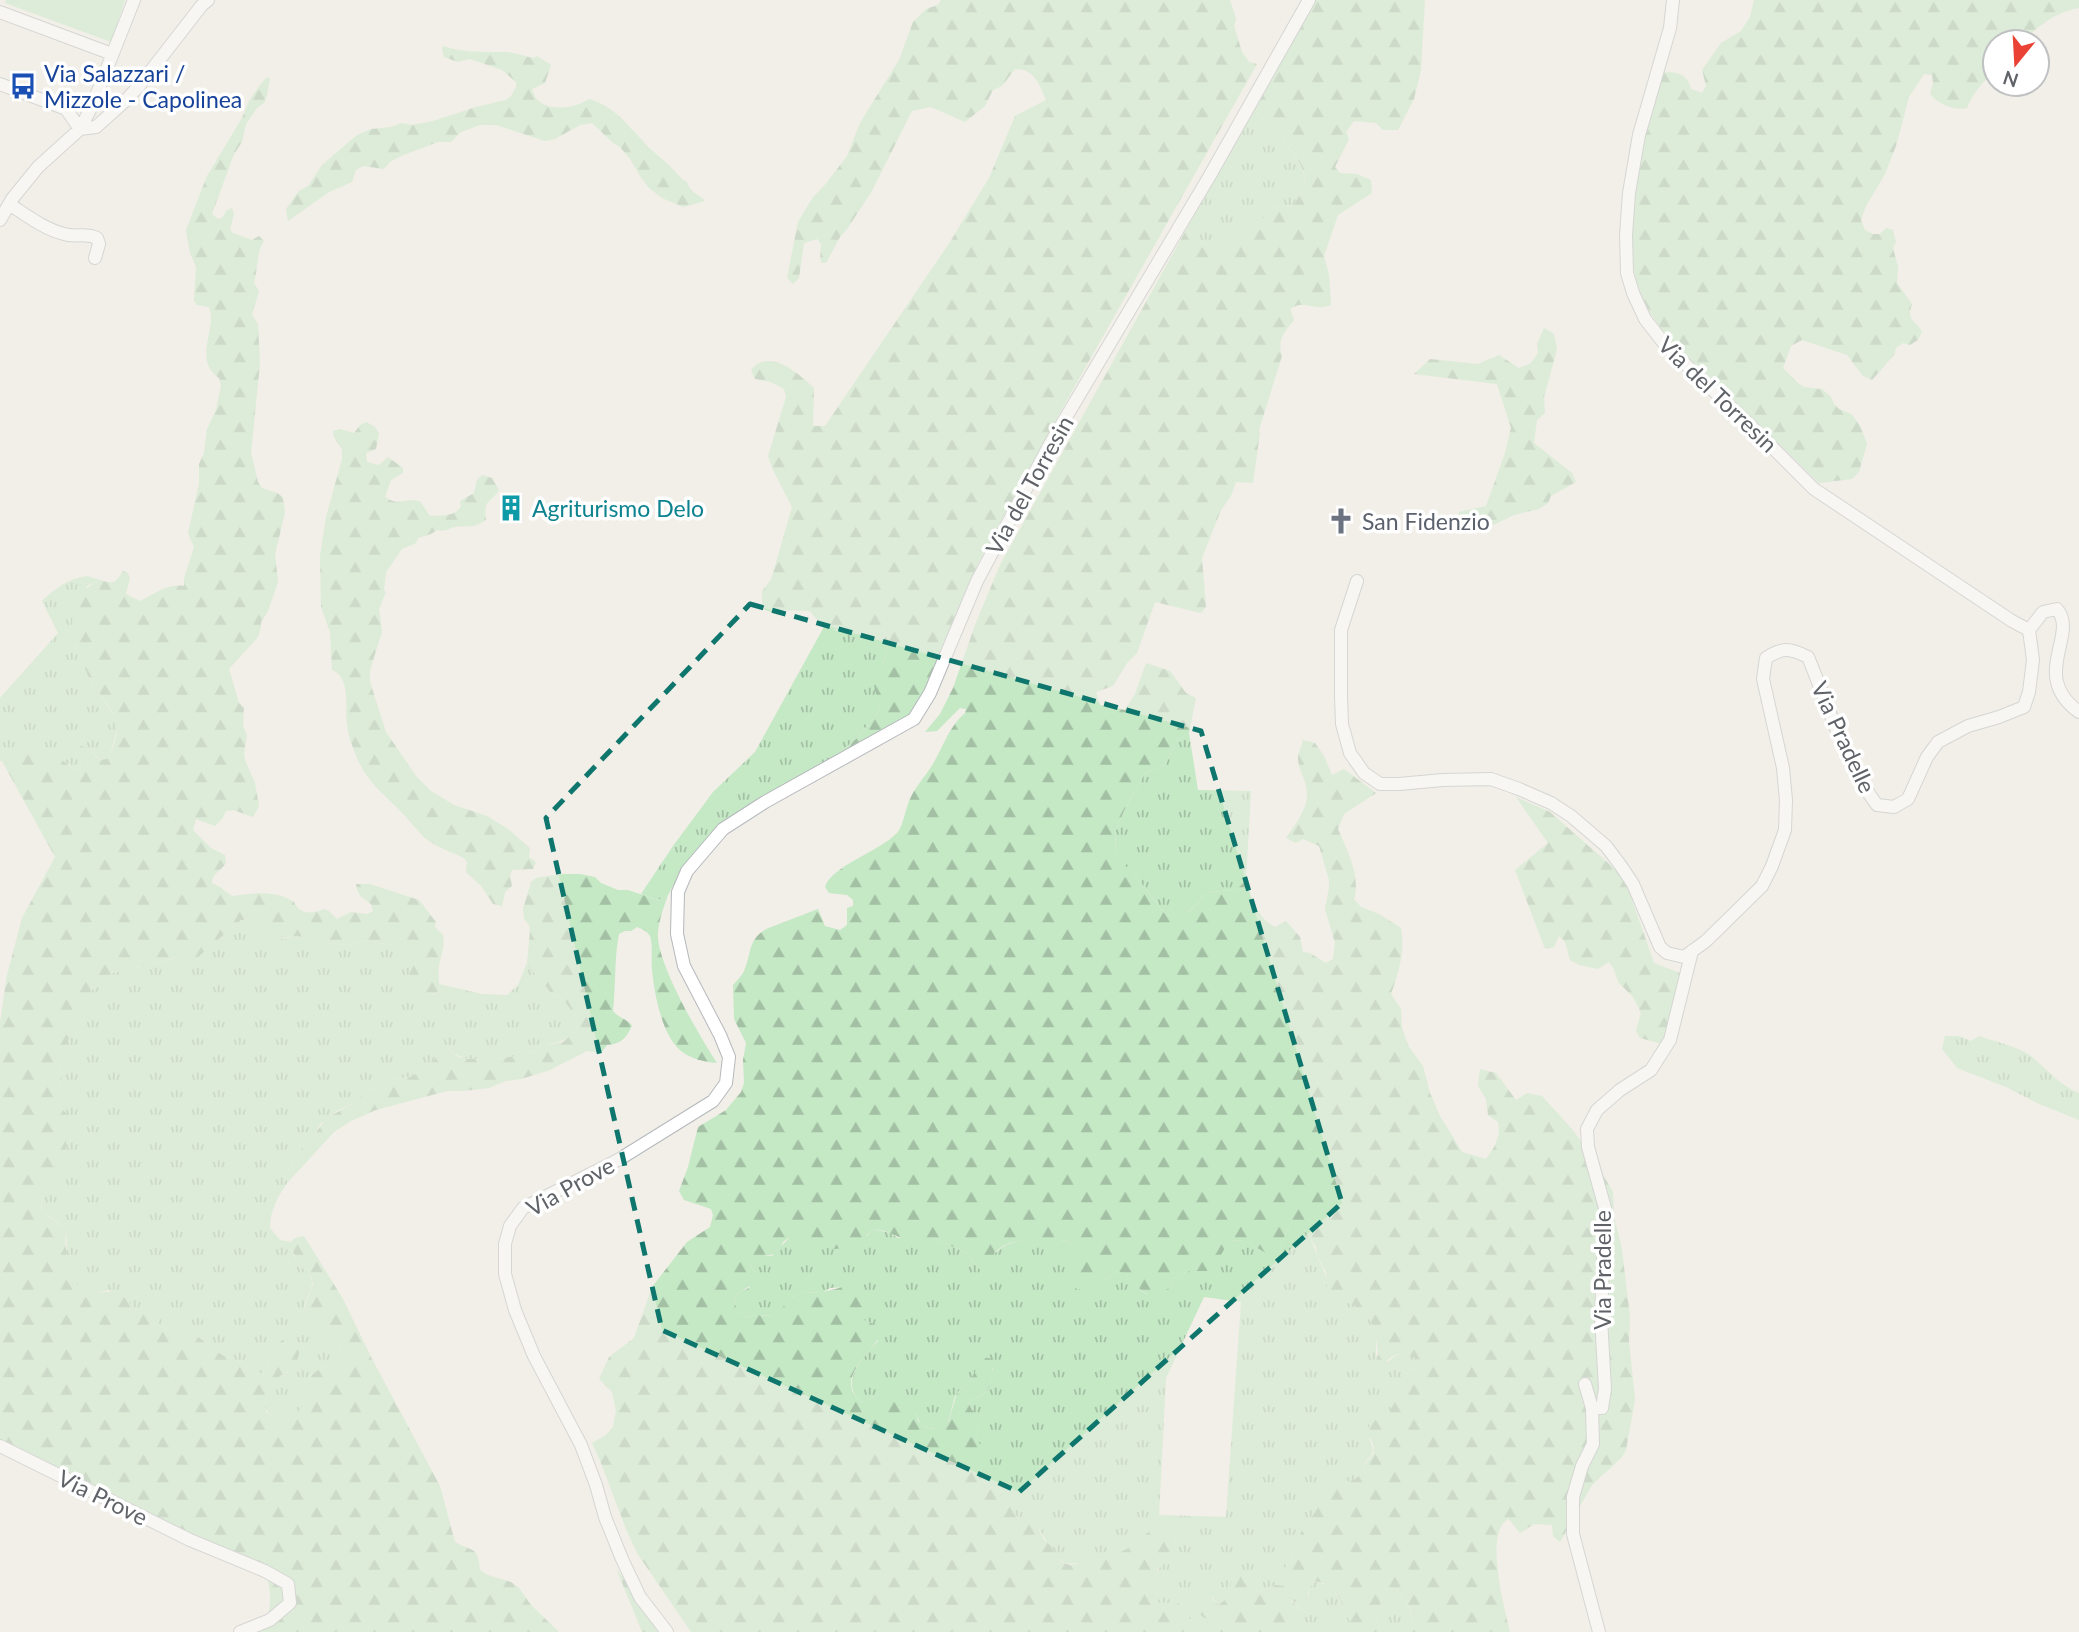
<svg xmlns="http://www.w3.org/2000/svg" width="2079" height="1632" viewBox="0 0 2079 1632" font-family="Lato,sans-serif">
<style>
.grass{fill:url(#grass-tufts);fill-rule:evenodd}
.forest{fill:url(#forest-firs)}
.green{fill:#c5e8c5}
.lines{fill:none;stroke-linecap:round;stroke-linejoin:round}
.street-casing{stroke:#b5b8bc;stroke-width:14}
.street{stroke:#fff;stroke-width:12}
.marked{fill:none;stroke:#0f766e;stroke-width:5;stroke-dasharray:14 9;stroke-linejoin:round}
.labels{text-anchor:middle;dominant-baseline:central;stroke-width:7;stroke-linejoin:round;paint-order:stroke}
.transit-label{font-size:23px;fill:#164399;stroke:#fff;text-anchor:start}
.street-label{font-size:23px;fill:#5f6368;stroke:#fff}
.culture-label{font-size:23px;fill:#0d838f;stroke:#fff;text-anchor:start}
.worship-label{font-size:23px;fill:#5b616d;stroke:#fff;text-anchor:start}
</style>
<defs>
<pattern id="grass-tufts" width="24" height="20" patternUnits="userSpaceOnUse" patternTransform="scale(1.75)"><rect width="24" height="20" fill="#c5e8c5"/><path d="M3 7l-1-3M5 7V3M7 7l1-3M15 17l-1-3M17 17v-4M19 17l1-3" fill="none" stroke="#a3c0a4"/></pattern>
<pattern id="forest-firs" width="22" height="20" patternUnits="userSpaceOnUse" patternTransform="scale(1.75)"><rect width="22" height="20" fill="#c5e8c5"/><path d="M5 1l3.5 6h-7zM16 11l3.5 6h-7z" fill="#a3c0a4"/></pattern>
</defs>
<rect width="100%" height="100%" fill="#f1efe8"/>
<path class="grass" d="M1254 110C1268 126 1311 163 1304 186 1302 192 1297 199 1294 205L1271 207 1263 219 1251 225 1239 237 1222 243 1208 245 1198 241 1186 230Z
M87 576 100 580 87 586 75 645 90 679 114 715 117 723V730L110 754 107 759 100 760 89 748 81 763 80 769 73 770 69 764C49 759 16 742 2 761H0V698L58 633 42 601C56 588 67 579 87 576Z
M825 625 837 631C845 628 852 630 861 627L869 639 875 637 882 630 890 638 883 663 874 675 880 707 877 714 856 739 845 748 831 763 732 827 687 868 674 884 668 895 658 900 641 894 673 846 713 792 755 752Z
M1189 733 1198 790 1251 791 1246 880 1237 889 1205 893C1197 905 1189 912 1176 919L1165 914 1135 875 1115 857 1116 830 1124 811 1145 773 1165 765 1176 742Z
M252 919 265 937 285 939 293 936 305 937 314 942 348 945 362 941 412 947 417 951 418 958C411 970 405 978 409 992L433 995 440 990 439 984 482 994 507 995 518 985 527 963 532 971 540 978 552 995 562 998 572 1011 578 1024 577 1030C564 1043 559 1041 543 1046 535 1049 541 1049 533 1052 521 1058 474 1062 461 1057 456 1055 452 1051 448 1048L441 1052 429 1067 410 1077 394 1079 381 1086 367 1090 354 1103 337 1111 320 1124 316 1133 297 1154 285 1177 288 1182C278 1196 270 1210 270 1228L280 1240 291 1242C289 1260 311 1269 312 1281 313 1290 305 1299 304 1309L312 1329 339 1336 343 1361C334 1365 319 1367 312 1375 304 1384 307 1401 300 1411 291 1422 265 1421 265 1404 265 1392 275 1386 280 1376L289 1372 277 1346 264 1373H258C244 1359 234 1362 219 1353 210 1348 203 1338 192 1334 181 1330 170 1331 160 1326L156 1315 141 1309 136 1311 125 1297 109 1290 96 1293 68 1282 60 1272 67 1253 66 1230 52 1218 43 1214C39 1202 42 1192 52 1185L55 1166 66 1149V1128L67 1121 59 1106V1090L63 1075 58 1068 59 1062 78 1016 83 1010 91 991 112 973 176 958 191 959 219 939 241 920Z
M1945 1036H1959L1971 1041 1979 1036C1995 1042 2017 1046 2031 1056 2047 1069 2059 1085 2079 1093V1120L2037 1103 2006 1087 1957 1068 1942 1049Z
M1290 1225H1299C1309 1234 1313 1243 1317 1256 1322 1269 1328 1274 1328 1290L1367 1311 1376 1337V1355L1388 1362C1399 1350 1406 1355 1420 1360L1418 1368 1409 1371 1404 1393 1396 1399 1393 1408 1369 1439C1376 1453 1373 1452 1365 1463 1363 1467 1363 1471 1361 1474 1353 1483 1340 1484 1329 1485L1317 1509 1301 1532 1292 1558 1282 1572 1309 1597V1588L1315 1581 1332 1587 1357 1632H1282L1285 1625 1304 1612 1275 1585 1258 1592 1250 1589 1235 1574 1225 1600 1218 1605 1212 1597 1201 1615 1209 1620 1206 1629 1198 1632C1189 1616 1179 1600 1159 1603 1146 1575 1165 1563 1176 1541L1160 1525C1148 1530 1141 1541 1131 1548 1124 1552 1114 1557 1106 1559 1099 1561 1069 1566 1063 1562 1055 1558 1041 1532 1036 1523 1032 1522 1024 1521 1020 1519 1011 1514 1006 1500 999 1493 984 1478 961 1479 981 1451L976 1433 980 1425 968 1402C975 1397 986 1395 989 1387 992 1382 991 1374 993 1368L983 1357C979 1365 975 1375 969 1382 966 1386 960 1389 957 1393 949 1405 954 1434 929 1428 920 1426 918 1420 916 1412L901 1408 879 1395 862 1402C837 1383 864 1357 878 1341L876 1325 858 1318 847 1287 830 1288 822 1293 803 1292 794 1296 775 1316 756 1315 748 1318C738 1313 735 1308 734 1297L741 1291 749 1288 756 1274 750 1265C756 1256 761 1255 772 1256L790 1237 867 1236 873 1229 890 1233 898 1238H933L967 1253 978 1268C1003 1246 1010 1234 1045 1246L1060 1240 1069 1241 1091 1292 1099 1289 1103 1281 1118 1271C1131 1275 1135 1287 1146 1294L1161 1291 1169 1288 1173 1279 1189 1271H1207L1215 1267C1230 1230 1239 1237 1269 1254L1282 1242ZM1204 1297 1241 1302 1226 1517 1159 1515 1166 1378Z
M1390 1588 1398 1591C1407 1608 1419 1611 1406 1632H1381L1376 1620 1383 1594Z"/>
<path class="forest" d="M941 0H1230L1236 19 1234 26 1242 52 1249 62 1257 64 1063 407 978 563 953 624 931 686 907 724 878 747 825 775 831 763 845 748 856 739 877 714 880 707 874 686V675L883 663 890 638 882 630 874 640 869 639 861 627C839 634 823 630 810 611L782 610 775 613 765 610 762 602V591L771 580 792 507 773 470 768 456 786 397 784 389 771 382 755 379 751 370C769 347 799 374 814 388L813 426H825L950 242 989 178 1015 116 1046 100C1040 84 1033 68 1015 69L1002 86 993 90 985 106 965 122 931 107 912 111 872 191 847 229 840 237 826 263H822L820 259 821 244 817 239 804 243 799 278 793 284 787 278 798 222 813 197 824 186 847 156 860 123 899 60 913 22 926 9 938 5Z
M1316 0H1425L1421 70 1414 99 1398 130H1383L1376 123 1354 121 1346 132 1349 139 1335 167 1340 173 1357 174 1371 180 1372 193 1338 215 1324 256 1329 275 1331 305C1327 306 1323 308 1319 307 1307 307 1302 301 1290 309L1294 320C1284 333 1277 339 1282 356L1259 430 1260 433 1253 483 1236 482 1231 496 1221 510 1202 558 1206 607 1201 613 1155 602 1137 653 1127 663 1113 686 1096 692 1100 705 1125 710 1135 694 1146 663 1170 671 1186 693 1196 698 1189 733 1176 742 1165 765 1145 773 1124 811 1116 830 1115 856 1135 875 1165 914 1176 918C1189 912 1197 906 1205 893L1237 889 1246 880C1252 898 1257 918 1275 927L1286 921 1300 937 1303 952 1310 953 1326 963 1333 959 1335 943 1325 909 1329 888V880L1319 846 1303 839 1296 843 1286 838C1294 826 1308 809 1307 793 1307 780 1297 769 1298 756 1299 751 1302 745 1303 740L1315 743 1324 756 1332 775 1344 769 1376 793 1344 814 1338 829C1347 850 1361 877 1354 899L1361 907 1379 914 1401 928C1405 952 1399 971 1391 994L1401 1009 1402 1028 1409 1047 1423 1066 1430 1093 1440 1116 1462 1152 1486 1159C1495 1147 1501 1137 1498 1122L1488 1115 1486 1099 1478 1086 1480 1069 1496 1073 1516 1100 1527 1093 1542 1096 1572 1129 1593 1158 1613 1192 1614 1216 1622 1250 1630 1317 1629 1341 1635 1400 1626 1450 1622 1457 1592 1485 1560 1542 1553 1536 1552 1525 1534 1524 1520 1533 1508 1518C1506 1521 1502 1523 1501 1527 1489 1549 1504 1607 1510 1632H1406C1419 1611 1408 1608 1398 1591L1390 1588 1383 1594 1376 1620 1381 1632H1357C1340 1613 1344 1586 1315 1581L1309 1588 1307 1603 1282 1572 1292 1558 1301 1532 1317 1509 1329 1485C1340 1484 1353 1483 1361 1474 1363 1471 1363 1466 1366 1463 1369 1458 1374 1456 1374 1449 1372 1436 1364 1437 1371 1422L1388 1415 1396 1399 1404 1393 1399 1375 1418 1368 1420 1360C1413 1358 1402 1352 1395 1355 1388 1358 1387 1363 1379 1364L1376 1337 1367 1311 1333 1297 1327 1290 1326 1272 1317 1256 1316 1247 1305 1231 1298 1225H1290L1282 1242 1269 1255C1239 1237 1230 1230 1216 1267L1207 1271H1189L1173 1279 1169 1288 1154 1297C1134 1290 1134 1277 1118 1271L1103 1281 1100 1289 1091 1292 1074 1288 1064 1272 1075 1258 1069 1241 1060 1240 1054 1247C1028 1246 1018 1232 994 1253V1271L985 1273 978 1268 967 1253 933 1238C907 1249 897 1231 873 1229 864 1240 850 1249 834 1249 820 1248 805 1238 790 1237L783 1242 780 1252C767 1258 759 1252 750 1265L756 1274 757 1282 741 1291 734 1297C735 1308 738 1313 748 1318L756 1315 774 1316C782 1309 790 1297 800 1293 806 1291 812 1293 818 1293 822 1293 851 1285 855 1282L867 1296 870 1304 866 1312 859 1318 876 1325 882 1332C874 1353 831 1379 862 1402L879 1395H888L900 1408 909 1405 916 1412 918 1421 925 1427 934 1429 942 1426 949 1420 957 1393 970 1381 983 1357 992 1359C993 1368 993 1388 984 1393 979 1397 974 1398 968 1402L972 1410 979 1416 980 1425 976 1433 982 1451C961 1478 984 1478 998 1492 1006 1500 1012 1510 1019 1519L1028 1518 1036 1523 1044 1540 1051 1546 1061 1562 1070 1565 1106 1559 1131 1547 1152 1529 1160 1525 1170 1526 1177 1532C1176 1542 1172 1548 1174 1558L1158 1568C1155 1581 1153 1590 1159 1603L1177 1602 1183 1609 1198 1631 1206 1629 1208 1620C1199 1615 1195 1610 1192 1600L1196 1591H1205L1218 1605 1225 1600 1235 1574 1245 1571 1250 1589 1258 1592 1275 1585 1284 1586 1292 1602 1304 1612 1305 1616 1302 1621C1292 1621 1286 1622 1282 1632H691L637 1553 626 1529 601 1463 592 1443 606 1435 613 1427 616 1411 612 1392 599 1379 609 1357 634 1338 652 1287 687 1242 710 1227 713 1215 711 1209 684 1200 679 1191 688 1167 698 1127 726 1110 741 1092 744 1083 743 1060 746 1043 734 1019 733 985C737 980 742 976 744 971 752 953 747 941 766 929L818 909 825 926 840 930 847 925V908L853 906V900L847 895 829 893 825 887C830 867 880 851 897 833 904 825 905 809 910 799 915 787 924 778 931 767 942 750 949 726 965 713L966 709 960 708 937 731 925 732 940 714 953 688 975 625 1000 565 1186 230 1198 241 1208 245 1222 243 1239 237 1251 225 1263 219 1271 207 1294 205C1298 197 1305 188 1305 179 1304 157 1268 126 1254 110Z
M1754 0H2079V8C2057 11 2037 27 2022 42H1995V71C1983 81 1973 93 1967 108 1954 111 1938 104 1930 94L1933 83 1932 75 1924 74 1909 97 1896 146 1885 174 1866 206 1861 220 1865 230 1873 234H1880L1886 228 1893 230 1896 242 1893 248 1898 267 1897 283 1912 304C1906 322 1915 318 1922 332L1918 340 1910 345 1903 343 1896 348 1894 355 1872 380 1863 376 1847 355 1802 340 1791 346 1783 368 1798 383 1804 387 1822 389 1831 397 1834 404 1839 409 1851 414 1860 425 1867 444 1859 472 1852 479 1819 483C1788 453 1758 423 1727 394 1694 362 1650 329 1637 283 1618 220 1643 136 1659 73 1674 71 1687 72 1691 89L1702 93 1706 86 1702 70 1721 43 1741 31 1750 17Z
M443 46C463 53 484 52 505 52 514 52 524 56 533 58L537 56 551 65 545 83 532 89C537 114 573 110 589 99 613 106 625 122 642 140 650 150 662 158 671 167 677 173 679 178 687 182 689 192 699 194 705 201L683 207 662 198 649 188 640 176 630 159 620 147 613 143 592 123 580 125 555 139 545 141 496 125H480L461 132 451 142H438L401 156 390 162 384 169 363 166 356 170 352 182 329 192 288 221 286 209 299 191 308 186 322 165 357 135 371 129 391 127 401 123 412 125 433 121 476 107 506 100 511 96 516 87V82L502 70 470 59 458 62 444 57 442 50Z
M266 78H270L267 95 264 103 257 108 246 124 242 142 234 154 212 214 218 219 222 218 227 210 232 208 234 214 230 229 233 233 252 240 259 236 264 241C256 252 258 269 254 283L259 291 252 315 258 324 260 364 251 453 258 482 262 488 277 493 283 497 285 513 275 554 278 582 268 611 261 622V627L258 637 229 669 239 703 244 708 243 725 247 736 244 753 245 760 255 783 259 806 253 817 233 810 226 811 222 819 215 826 196 819 193 830 211 848 225 855 226 863C221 871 213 872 212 883L220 887 232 896C254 893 275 890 294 902 299 915 313 914 324 909L329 911 337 919 351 912 367 914 373 911 371 904C363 898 357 896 356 884H370L419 900 436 922 435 927 443 935C445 947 441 954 439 966 438 970 439 985 440 990 429 998 421 998 409 992 405 978 411 970 418 958L417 951 412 947 362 941 348 945 314 942 305 937 293 936 277 940 265 937 252 919 241 920 198 957 191 959 175 958 112 973 91 991 83 1010 78 1017 59 1062 58 1068 63 1075 59 1090V1106L67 1114 66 1149 55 1166 58 1169C59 1190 34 1189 43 1214L51 1218 66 1230 65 1243 67 1253 60 1272 68 1282 96 1293 115 1291 125 1297 136 1311 146 1305 156 1315 160 1326C170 1331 181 1330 192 1334 203 1338 210 1348 219 1353 234 1362 244 1359 258 1373H264L277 1346 282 1340H294L300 1346C299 1362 294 1370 280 1376 274 1389 262 1395 266 1412 273 1417 277 1418 286 1417 313 1412 299 1389 313 1374 320 1367 334 1365 343 1361L339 1336 312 1329 304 1309 313 1284 311 1276 300 1266 290 1246 291 1242 295 1238 304 1236 343 1299 371 1357 440 1486 455 1542C472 1552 478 1545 480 1570L488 1575 511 1582 519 1588 531 1605 559 1632H260C272 1615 272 1595 267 1576L0 1447V1022L7 975 22 918 55 857 2 761C18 739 59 751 73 770L80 769 81 763 75 753 77 745 89 748 99 760 107 759C113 750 119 733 116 722 113 707 98 694 91 680 72 647 57 600 100 580 114 584 115 584 123 571L128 573 130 578 126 594 140 601C154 594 169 583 184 586V578L194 547 188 533 199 484V464L204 453 207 429 216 410 221 386 219 378C192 359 218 328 209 307L197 305 194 301 196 267 190 253 186 230 207 176 242 118 249 101 260 85Z
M1544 328 1554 334 1557 349 1544 397 1545 413 1537 420 1534 443 1572 473 1576 482 1551 496 1548 503 1539 509 1514 515 1491 526 1470 528 1459 524V512L1486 506 1505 453 1511 428 1497 384 1414 374 1430 359 1478 364 1499 355 1519 368 1531 363 1538 353 1537 344Z
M366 422 374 426 379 433 376 449 366 453 367 462 379 465 388 457 403 468V473L391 480 385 497C400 507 403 498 420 501L430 516C442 515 456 517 461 506L460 501 474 493 477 480 482 475 492 478 499 490C490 504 483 499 486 520 473 529 469 525 455 527 447 529 445 532 437 530L431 534 418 538 416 543 402 549 386 572 384 590 386 592 379 609 382 632 370 670V682L386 732 416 776 431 791 454 805 487 816 508 829 530 848 529 857 536 862 533 869 512 870 510 876 512 886 505 892 502 906 493 904 482 887 466 872 467 862 465 859C456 853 443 850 432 843 423 838 420 832 413 825 395 802 370 788 358 760 353 748 348 736 347 724 345 708 351 677 332 670L330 632 321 607 320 556 326 517 342 459V449L334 437 333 431 340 429 354 433 360 425Z
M1516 797 1550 812 1624 877 1654 963 1680 973 1675 1015 1662 1044 1640 1038 1636 1031 1641 1013 1633 997 1618 982 1614 969 1609 962 1598 969 1579 965 1570 960 1565 942 1559 936 1554 947 1545 949 1515 870 1548 843Z
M562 874H580L595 877 601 883 618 890H628L658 900 668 895C664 907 659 919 658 932 655 961 700 1037 717 1063 704 1062 691 1059 681 1051 662 1036 654 993 652 969 651 962 653 943 650 936 647 931 642 929 637 927L631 931H625L619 934C614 960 616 985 613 1011 619 1018 626 1019 632 1025 627 1038 621 1044 607 1045L601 1053 587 1051 550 1070 521 1079 505 1081 489 1088 463 1091H447L376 1110 351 1121 334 1132 288 1182 285 1177 297 1154 316 1133 325 1119 354 1103 367 1090 381 1086 394 1079 410 1077 429 1067 441 1051 448 1048 458 1057 469 1059 504 1058 532 1053 542 1046 563 1042 577 1030 578 1024 572 1011 562 998 552 995 540 978 532 971 527 963 530 931 529 925 524 919 523 909 531 882 536 878Z
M616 1568 660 1632H642Z"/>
<path class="green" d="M6 0H125L111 42 5 3Z"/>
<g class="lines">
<g class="street-casing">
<path id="street" d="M1673 0 1670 28 1639 135 1629 193 1626 235 1627 273 1633 293 1645 319 1666 346 1750 425 1814 489 2012 621 2029 630
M0 12 112 54
M0 84 66 109 80 129
M80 129 96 127 125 101 139 86 202 5 208 0
M9 204C26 215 44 229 64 234 76 238 84 232 97 238L99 244 95 258
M0 220 12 199 38 167 80 129 92 106 134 0
M1357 581 1341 630V696L1342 724 1350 753 1364 773 1380 784H1399L1443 780 1491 779 1519 789 1551 803 1571 816 1606 846 1621 866 1633 884 1660 947 1667 953 1684 957 1706 941 1762 886 1772 866 1785 830 1786 800 1783 768 1763 679 1766 658C1783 647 1790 648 1808 657 1829 707 1844 761 1877 805L1894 807 1908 799 1927 757 1938 742 1968 726 1999 717 2024 707 2029 692 2033 660 2029 630 2043 612 2057 609C2079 635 2029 676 2079 712
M1585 1384 1592 1408H1602L1605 1389 1601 1318 1605 1208 1588 1147 1587 1129 1597 1110 1620 1090 1651 1070 1670 1040 1692 951
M1592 1408 1593 1444 1582 1466 1573 1497V1534L1599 1632
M0 1446 190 1540 265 1571 288 1584 290 1603 270 1620 240 1632
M667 1632 640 1597 622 1559 605 1517 596 1485 581 1445 534 1356 515 1310 505 1274V1244L510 1226 523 1208 618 1160 713 1101 726 1083 729 1057 720 1035 684 966 677 934 678 892 687 871 723 829 765 802 914 719 930 693 977 581 1050 444 1209 177 1309 0"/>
</g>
<use href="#street" class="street"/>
</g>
<path d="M0 0H2079V1632H0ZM750 604 1201 731 1342 1203 1019 1492 662 1330 546 818Z" fill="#f1efe8" fill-opacity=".55" fill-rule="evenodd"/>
<path class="marked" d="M750 604 1201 731 1342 1203 1019 1492 662 1330 546 818Z"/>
<defs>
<g id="bus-bare" transform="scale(2.1)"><path d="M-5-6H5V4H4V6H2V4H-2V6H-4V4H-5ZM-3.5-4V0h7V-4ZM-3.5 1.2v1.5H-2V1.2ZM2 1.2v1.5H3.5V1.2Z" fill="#1a4fb4" stroke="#fff" stroke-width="2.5" paint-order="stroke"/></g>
<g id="building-bare" transform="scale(2.1)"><path d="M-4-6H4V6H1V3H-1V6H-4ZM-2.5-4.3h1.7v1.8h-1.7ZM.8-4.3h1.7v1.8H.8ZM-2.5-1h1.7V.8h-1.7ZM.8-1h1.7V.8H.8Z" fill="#0f9aa8" stroke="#fff" stroke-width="2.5" paint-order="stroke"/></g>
<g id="church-bare" transform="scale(2.1)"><path d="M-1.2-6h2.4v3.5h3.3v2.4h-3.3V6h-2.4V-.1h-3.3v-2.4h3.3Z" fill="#6b7280" stroke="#fff" stroke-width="2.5" paint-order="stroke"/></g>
</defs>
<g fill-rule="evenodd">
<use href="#bus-bare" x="23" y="86"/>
<use href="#building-bare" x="511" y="508"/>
<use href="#church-bare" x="1341" y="521"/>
</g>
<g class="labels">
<g class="transit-label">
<text x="44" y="73">Via Salazzari /<tspan x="44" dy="26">Mizzole - Capolinea</tspan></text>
</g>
<g class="street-label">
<text transform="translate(1718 394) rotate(44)">Via del Torresin</text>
<text transform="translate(1029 485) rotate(-61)">Via del Torresin</text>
<text transform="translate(1844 737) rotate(65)">Via Pradelle</text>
<text transform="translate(570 1186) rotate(-29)">Via Prove</text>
<text transform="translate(1602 1270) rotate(-90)">Via Pradelle</text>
<text transform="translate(103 1497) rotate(26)">Via Prove</text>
</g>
<g class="culture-label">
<text x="532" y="508">Agriturismo Delo</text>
</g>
<g class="worship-label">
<text x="1362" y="521">San Fidenzio</text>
</g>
</g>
<g transform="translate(2016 63) rotate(198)"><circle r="33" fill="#ffffff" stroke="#bfc1c3" stroke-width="2"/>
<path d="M0-5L12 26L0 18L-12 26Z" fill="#ea4335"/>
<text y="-10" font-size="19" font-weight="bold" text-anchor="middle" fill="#5f6368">N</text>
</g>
</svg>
